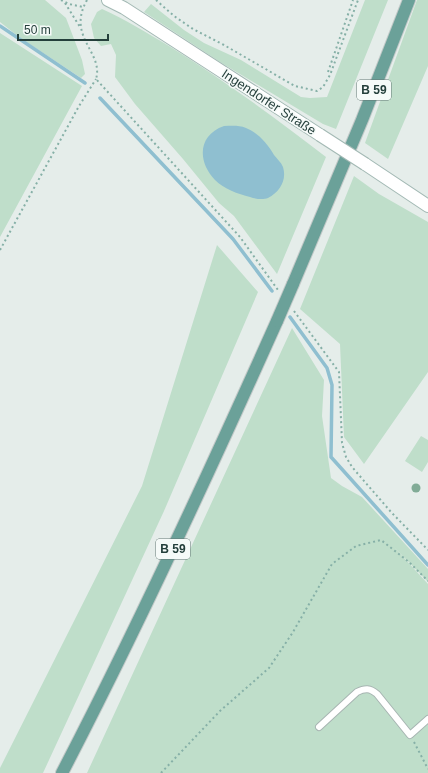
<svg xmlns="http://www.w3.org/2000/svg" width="428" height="773" viewBox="0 0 428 773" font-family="Helvetica,sans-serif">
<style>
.green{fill:#bfdeca}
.water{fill:#8fbfd0}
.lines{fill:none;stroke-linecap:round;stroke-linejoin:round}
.stream{stroke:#8fbfd0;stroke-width:3.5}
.lane-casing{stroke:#a7b5b2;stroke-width:8}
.secondary-casing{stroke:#a3b9b4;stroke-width:14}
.primary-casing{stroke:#c2c9c8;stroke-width:14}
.path{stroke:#86b0a7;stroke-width:2;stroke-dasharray:2 3;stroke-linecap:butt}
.lane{stroke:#fff;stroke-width:6}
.secondary{stroke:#fff;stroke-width:12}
.primary{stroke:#6ba199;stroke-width:12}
.secondary-bridge-casing{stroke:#a3b9b4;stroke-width:14;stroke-linecap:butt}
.primary-bridge-casing{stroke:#c2c9c8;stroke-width:14;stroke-linecap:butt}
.secondary-bridge{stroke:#fff;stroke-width:12}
.primary-bridge{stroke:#6ba199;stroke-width:12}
.tree{fill:#81ab96}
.labels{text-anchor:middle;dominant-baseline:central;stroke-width:3;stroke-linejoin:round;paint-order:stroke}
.shield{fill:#f5faf8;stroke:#637774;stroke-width:1}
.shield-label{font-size:12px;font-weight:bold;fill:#243f3b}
.street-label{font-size:13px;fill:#243f3b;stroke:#f5faf8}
</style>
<rect width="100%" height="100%" fill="#e5edea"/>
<path class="green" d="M0 0H45L66 18 82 60 85 74 81 78 19 37 0 22Z
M365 0H388L336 129 323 124 220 62 144 12 151 4 184 30 204 43 241 60 301 97 310 98 327 97Z
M417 0H428V66L388 159 365 143Z
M102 9C125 19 147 33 169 46 223 80 276 118 326 157L277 274 234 216 219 203 183 159 135 104 115 77 116 55 111 44 101 46 94 38 91 24 97 12Z
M0 33 82 86 0 237Z
M354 176 379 194 428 222V372L364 464 344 437 340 344 300 309Z
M217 245 258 292 164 511 43 773H0V768L142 486Z
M292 328 324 380 322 416 331 478 342 486 362 497 428 569V582L394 547 428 584V773H87Z
M421 436 428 440V462L422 472 405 461Z"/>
<path class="water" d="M224 126C231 126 239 125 246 128 258 133 267 143 274 155 277 159 281 162 283 167 287 180 280 192 268 198 263 200 256 199 250 197 238 194 224 189 215 180 197 161 198 135 224 126Z"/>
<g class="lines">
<path class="stream" d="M0 26 85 83
M100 98 233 239 272 291
M290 317 327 368 332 385 331 457 428 565"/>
<g class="lane-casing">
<path id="lane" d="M319 727 357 692C365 688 370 688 377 694L410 735 428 719"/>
</g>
<g class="secondary-casing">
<path id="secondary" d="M108 0 124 8 320 135
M365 164 428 206"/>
</g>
<g class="primary-casing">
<path id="primary" d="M293 284 362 120 409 0
M62 773C139 625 209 473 277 321"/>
</g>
<path class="path" d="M61 0 69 4 83 7
M87 0C66 37 104 52 96 79L240 237 278 290
M156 0 174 16 193 29 224 45 295 86 317 91 323 87 330 75 358 0
M65 3 80 27
M328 72 353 0
M0 250 79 106 96 79
M294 311 339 372 342 443 346 457 352 467 391 512 428 550
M414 742 428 769
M161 773 220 711 269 668 293 632 332 564 356 546 381 540 409 562 428 581"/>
<use href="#lane" class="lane"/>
<use href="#secondary" class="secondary"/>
<use href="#primary" class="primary"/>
<g class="secondary-bridge-casing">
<path id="secondary-bridge" d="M320 135 365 164"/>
</g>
<g class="primary-bridge-casing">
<path id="primary-bridge" d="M277 321 293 284"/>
</g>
<use href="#secondary-bridge" class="secondary-bridge"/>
<use href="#primary-bridge" class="primary-bridge"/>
</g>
<circle class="tree" cx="416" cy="488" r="4.5"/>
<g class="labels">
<g class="shield">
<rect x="357" y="80" width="34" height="20" rx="3"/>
<rect x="156" y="539" width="34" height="20" rx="3"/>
</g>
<g class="shield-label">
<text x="374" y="90">B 59</text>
<text x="173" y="549">B 59</text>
</g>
<g class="street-label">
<text transform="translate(269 102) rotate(33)">Ingendorfer Straße</text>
</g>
</g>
<path d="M18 34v6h90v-6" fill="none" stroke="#243f3b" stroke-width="2"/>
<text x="24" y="34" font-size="12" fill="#243f3b" stroke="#f5faf8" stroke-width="3" paint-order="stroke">50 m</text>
</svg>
